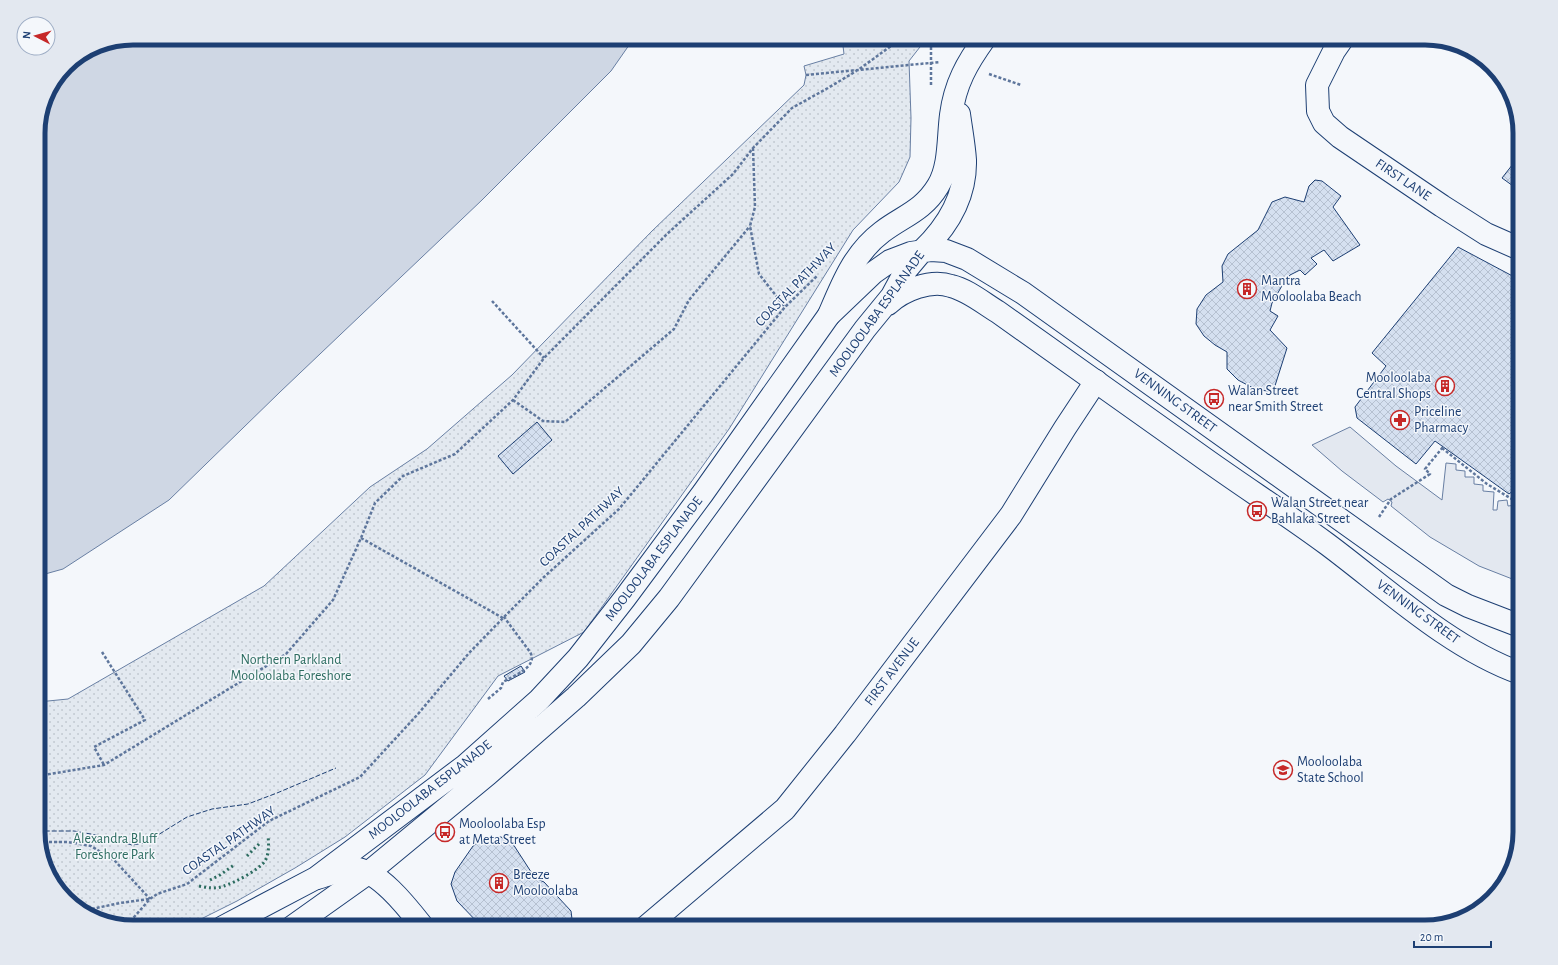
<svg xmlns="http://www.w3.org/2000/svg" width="1558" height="965" viewBox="0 0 1558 965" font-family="'Alegreya Sans',sans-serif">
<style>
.park{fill:url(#park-dots);stroke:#687fa3}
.parking{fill:#e3e8f0;stroke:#687fa3}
.water{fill:#cfd7e4;stroke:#687fa3}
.building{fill:url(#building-cross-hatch);stroke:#1d3f73}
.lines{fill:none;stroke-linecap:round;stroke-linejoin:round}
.minor-casing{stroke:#1d3f73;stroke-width:24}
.secondary-casing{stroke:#1d3f73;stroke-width:24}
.primary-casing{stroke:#1d3f73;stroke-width:24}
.path{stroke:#5e769c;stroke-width:2.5;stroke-dasharray:3 2;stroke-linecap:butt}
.minor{stroke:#f4f7fb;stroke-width:22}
.secondary{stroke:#f4f7fb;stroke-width:22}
.primary{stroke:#f4f7fb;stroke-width:22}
.hedge{stroke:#2c6c60;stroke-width:3;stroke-dasharray:2 3;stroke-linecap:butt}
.fence{stroke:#1d3f73;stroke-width:1;stroke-dasharray:5 2;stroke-linecap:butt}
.labels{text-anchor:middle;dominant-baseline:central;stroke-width:3;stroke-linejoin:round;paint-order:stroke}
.street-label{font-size:14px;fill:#1d3f73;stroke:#f4f7fb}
.poi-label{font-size:14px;fill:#1d3f73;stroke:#f4f7fb;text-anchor:start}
.park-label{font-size:14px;fill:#2c6c60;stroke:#f4f7fb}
.rim{fill:none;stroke:#1d3f73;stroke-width:5}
</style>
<defs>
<pattern id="park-dots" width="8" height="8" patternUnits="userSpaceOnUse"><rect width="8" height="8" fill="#e3e9f0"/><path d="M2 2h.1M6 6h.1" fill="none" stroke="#c2c9d1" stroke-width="1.8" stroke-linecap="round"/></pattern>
<pattern id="building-cross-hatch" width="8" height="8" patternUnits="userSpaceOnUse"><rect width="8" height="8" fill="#d5e0f0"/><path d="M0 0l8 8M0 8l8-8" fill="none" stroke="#b6c1d1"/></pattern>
</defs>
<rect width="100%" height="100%" fill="#f4f7fb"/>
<path class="park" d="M842 38H927L909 61 911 118 910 157 899 182 853 230 729 429 584 632 498 676 425 775 345 837 295 868 237 901 185 927H133L85 914 51 880 38 838V702L68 699 264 586 370 487 427 449 512 375 652 231 804 85 806 75 804 66 844 54Z"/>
<path class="parking" d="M1350 427 1396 466 1442 500 1446 463 1456 464V470L1465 471V477H1474V484L1483 485V491L1494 492 1493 510H1497L1498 501 1507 500 1508 506 1517 505 1520 512V582L1479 566 1430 537 1391 506 1392 502 1388 499 1383 502 1342 471 1312 445Z"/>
<path class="water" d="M133 38H634L611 71 482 200 280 392 169 500 63 569 38 576V127L45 96 66 66 97 45Z"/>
<path class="building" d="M1520 155V191L1502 178Z
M1315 180 1322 181 1341 196 1333 207 1360 245 1333 261 1324 250 1311 258 1317 264 1305 275 1300 270 1290 275 1283 284 1272 303 1270 311 1278 316 1270 330 1287 348 1273 392 1255 389 1238 380 1227 369V352L1215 345 1204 336 1196 324 1197 309 1206 295 1223 282 1222 266 1228 254 1258 230 1272 202 1285 197 1304 202 1309 186Z
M1458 247 1520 280V494L1514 490 1509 494 1435 441 1416 464 1357 418 1355 407 1386 366 1372 353Z
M537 422 552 440 513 474 498 456Z
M521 666 525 672 508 681 504 676Z
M493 837H501L513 844 535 878 544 882 571 911 573 927H482L457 901 451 884 455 872 473 846 484 838Z"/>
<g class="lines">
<g class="minor-casing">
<path id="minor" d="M1343 38 1334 51 1317 85 1318 111 1324 123 1340 137 1442 206 1486 234 1520 249
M317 878C325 876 346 868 353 868 379 870 408 908 423 927
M646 927 785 809 845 734 1011 515 1065 428 1096 381"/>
</g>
<g class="secondary-casing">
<path id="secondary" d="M922 251C947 227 966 196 965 160 964 145 961 129 959 114
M829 315C842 284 854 253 882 232 903 216 923 211 938 186 950 166 948 138 951 115 955 84 967 63 985 38"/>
</g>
<g class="primary-casing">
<path id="primary" d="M888 304C903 290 931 279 951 286 968 290 983 303 998 312 1065 359 1131 407 1198 454 1241 485 1285 513 1327 544 1386 588 1450 648 1520 673
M223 927 316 878 466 765 539 700 578 658 625 598 703 493 829 315 873 273 890 261 911 253 931 250 946 251 967 259 1023 293 1446 595 1468 606 1520 626
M292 927 368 873 488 774 576 697 631 644 669 598 865 329 892 296 906 270 922 251"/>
</g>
<path class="path" d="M989 74 1021 85
M806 75 940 62
M931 85V38
M753 148 755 207 750 226 759 274 785 307
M492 301 544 358
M513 400 543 421 565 422 674 329 689 300 750 226
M1442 448 1487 484 1520 504
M1379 517 1391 499 1430 474 1425 469 1443 447
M361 538 503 618
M102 652 145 720 94 747 104 765
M488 699 501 688 503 682C513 676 539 667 530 652L504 617
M38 776 104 765 286 654 333 600 361 538 375 503 403 476 455 454 513 400 544 358 667 234 733 174 753 148 792 108 828 88 858 70 902 38
M39 842H68L91 846 115 861 150 899
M82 911 120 903 149 899
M127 925 150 899 157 894 187 884 269 821 360 777 418 714 469 653 504 617 544 577 619 509 785 307 818 275"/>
<use href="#minor" class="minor"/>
<use href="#secondary" class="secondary"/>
<use href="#primary" class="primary"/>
<path class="hedge" d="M247 856 260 843
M210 880 220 875 234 865
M199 886C208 888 216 889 224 886 234 883 259 870 265 861 269 854 269 845 268 836"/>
<path class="fence" d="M38 833 45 831H74L96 835 132 845 145 843 187 817 212 809 248 804 277 793 336 768"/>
</g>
<defs>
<g id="building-ring" transform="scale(1)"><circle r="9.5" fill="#f4f7fb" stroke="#c62828" stroke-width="1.5"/><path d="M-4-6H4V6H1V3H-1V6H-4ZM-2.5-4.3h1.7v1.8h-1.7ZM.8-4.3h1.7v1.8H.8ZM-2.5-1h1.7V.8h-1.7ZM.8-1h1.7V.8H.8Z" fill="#c62828"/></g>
<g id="bus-ring" transform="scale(1)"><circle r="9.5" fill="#f4f7fb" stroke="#c62828" stroke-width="1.5"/><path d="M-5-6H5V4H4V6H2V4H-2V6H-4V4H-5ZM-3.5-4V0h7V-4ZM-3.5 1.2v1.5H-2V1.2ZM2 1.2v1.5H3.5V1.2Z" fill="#c62828"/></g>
<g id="pharmacy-ring" transform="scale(1)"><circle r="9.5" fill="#f4f7fb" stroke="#c62828" stroke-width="1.5"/><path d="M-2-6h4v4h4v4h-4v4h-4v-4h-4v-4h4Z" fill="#c62828"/></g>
<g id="school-ring" transform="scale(1)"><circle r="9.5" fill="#f4f7fb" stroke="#c62828" stroke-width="1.5"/><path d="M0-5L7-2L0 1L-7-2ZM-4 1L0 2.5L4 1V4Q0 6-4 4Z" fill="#c62828"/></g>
</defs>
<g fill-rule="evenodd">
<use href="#building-ring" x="1247" y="289"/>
<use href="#building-ring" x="1445" y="386"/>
<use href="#bus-ring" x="1214" y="399"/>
<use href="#pharmacy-ring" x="1400" y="420"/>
<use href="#bus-ring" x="1257" y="511"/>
<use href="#school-ring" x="1283" y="770"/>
<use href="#bus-ring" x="445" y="832"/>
<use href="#building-ring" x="499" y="883"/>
</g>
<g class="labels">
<g class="street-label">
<text transform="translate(1403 180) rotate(34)">FIRST LANE</text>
<text transform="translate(796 285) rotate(-46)">COASTAL PATHWAY</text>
<text transform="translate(877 314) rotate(-54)">MOOLOOLABA ESPLANADE</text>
<text transform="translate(1175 401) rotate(36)">VENNING STREET</text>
<text transform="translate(582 527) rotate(-43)">COASTAL PATHWAY</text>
<text transform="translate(654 559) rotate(-53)">MOOLOOLABA ESPLANADE</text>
<text transform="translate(1418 612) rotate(36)">VENNING STREET</text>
<text transform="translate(892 672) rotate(-53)">FIRST AVENUE</text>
<text transform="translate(430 790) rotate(-38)">MOOLOOLABA ESPLANADE</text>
<text transform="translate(229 841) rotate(-35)">COASTAL PATHWAY</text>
</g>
<g class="poi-label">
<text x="1261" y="281">Mantra<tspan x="1261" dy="16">Mooloolaba Beach</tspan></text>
<text x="1431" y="378" text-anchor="end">Mooloolaba<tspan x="1431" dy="16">Central Shops</tspan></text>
<text x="1228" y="391">Walan Street<tspan x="1228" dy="16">near Smith Street</tspan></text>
<text x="1414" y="412">Priceline<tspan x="1414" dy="16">Pharmacy</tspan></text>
<text x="1271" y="503">Walan Street near<tspan x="1271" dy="16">Bahlaka Street</tspan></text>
<text x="1297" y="762">Mooloolaba<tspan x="1297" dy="16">State School</tspan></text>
<text x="459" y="824">Mooloolaba Esp<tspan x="459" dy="16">at Meta Street</tspan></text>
<text x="513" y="875">Breeze<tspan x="513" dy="16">Mooloolaba</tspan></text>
</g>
<g class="park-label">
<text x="291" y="660">Northern Parkland<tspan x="291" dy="16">Mooloolaba Foreshore</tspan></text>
<text x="115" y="839">Alexandra Bluff<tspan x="115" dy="16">Foreshore Park</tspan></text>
</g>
</g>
<path d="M0 0H1558V965H0ZM133 45H1425A88 88 0 0 1 1513 133V832A88 88 0 0 1 1425 920H133A88 88 0 0 1 45 832V133A88 88 0 0 1 133 45Z" fill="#e3e8f0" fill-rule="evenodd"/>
<path class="rim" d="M133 45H1425A88 88 0 0 1 1513 133V832A88 88 0 0 1 1425 920H133A88 88 0 0 1 45 832V133A88 88 0 0 1 133 45Z"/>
<g transform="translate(36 36) rotate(276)"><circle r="19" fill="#f4f7fb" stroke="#9eadc5"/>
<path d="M0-3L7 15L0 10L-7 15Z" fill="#c62828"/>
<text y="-6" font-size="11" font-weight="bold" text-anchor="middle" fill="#1d3f73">N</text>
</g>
<path d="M1414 941v6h77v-6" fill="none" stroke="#1d3f73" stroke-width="2"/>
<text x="1420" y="941" font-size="12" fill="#1d3f73" stroke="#f4f7fb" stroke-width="3" paint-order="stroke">20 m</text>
</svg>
